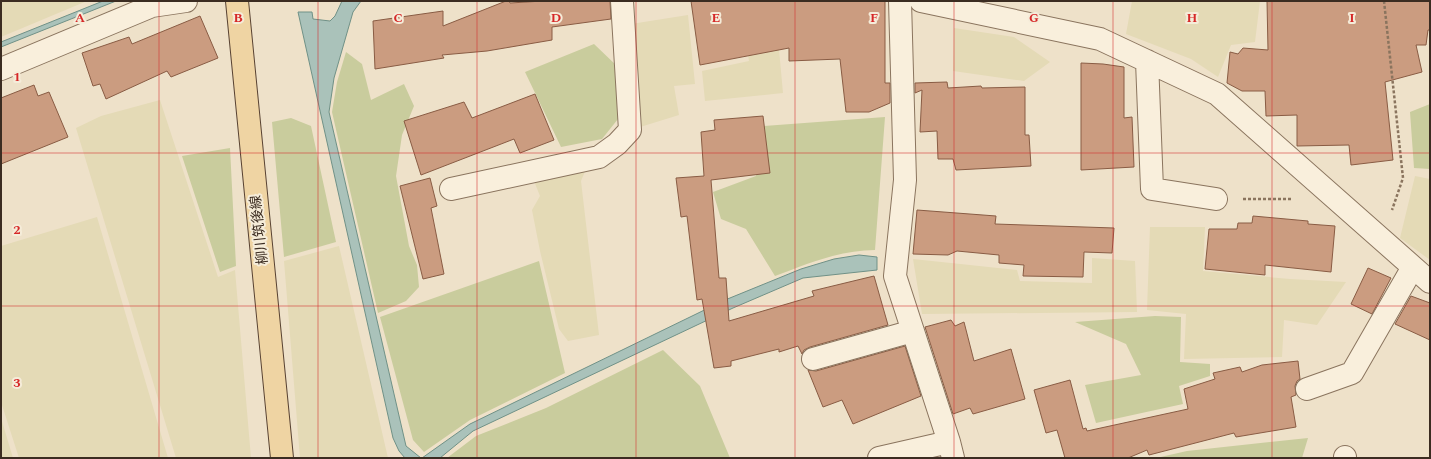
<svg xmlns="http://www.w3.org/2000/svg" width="1431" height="459" viewBox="0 0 1431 459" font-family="Spectral,'Noto Sans JP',serif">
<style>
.farmland{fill:#e4dab6}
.green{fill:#c9cc9d}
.water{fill:#aac2ba;stroke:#709187}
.building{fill:#cb9c80;stroke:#895c44}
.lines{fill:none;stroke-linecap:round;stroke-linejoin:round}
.minor-casing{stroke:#8a745e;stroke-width:24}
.major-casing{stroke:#584232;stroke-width:24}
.path{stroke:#8a745e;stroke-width:2.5;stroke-dasharray:3 2;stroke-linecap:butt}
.minor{stroke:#f9efdc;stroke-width:22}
.major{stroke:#efd4a3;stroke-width:22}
.grid{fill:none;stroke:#d62828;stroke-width:1;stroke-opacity:0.55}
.labels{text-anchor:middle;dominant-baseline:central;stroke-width:4;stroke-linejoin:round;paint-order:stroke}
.street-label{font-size:14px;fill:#3b2c21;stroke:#f5ecd9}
.grid-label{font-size:13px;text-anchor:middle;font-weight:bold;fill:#d62828;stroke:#f5ecd9;stroke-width:4;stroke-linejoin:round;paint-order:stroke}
</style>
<rect width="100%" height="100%" fill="#eee1c9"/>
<path class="farmland" d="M1 1H87L1 37Z
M1132 1H1260L1255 42 1231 45 1218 77 1191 59 1126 34Z
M688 15 695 84 674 86 679 115 637 128 631 24Z
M954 28 1014 37 1050 62 1024 81 953 71Z
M778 38 783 93 705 101 702 71 749 61 746 42Z
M160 100 218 277 235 270 251 458H176L76 128 101 116Z
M586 169 581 181 599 335 568 341 559 329 540 251 532 210 540 196 534 181Z
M1415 176 1430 179V260L1400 238Z
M97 217 168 458H19L1 402V246Z
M1150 227H1205L1203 271 1290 279 1346 282 1317 325 1284 320 1282 357 1184 359 1186 314 1147 310Z
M339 246 388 458H300L284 261Z
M1092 258 1135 261 1137 312 922 314 913 259 1017 270 1020 281 1092 283Z
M1 418 13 458H1Z"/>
<path class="green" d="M594 44 618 67V119L602 139 561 147 525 72Z
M346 52 362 64 371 100 404 84 414 106 402 135 396 176 409 246 417 265 419 287 406 301 378 313 332 112 337 82Z
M1430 104V169L1414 168 1410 112Z
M885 117 875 250C840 250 807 264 775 276L746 229 721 219 713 192 756 176 764 126Z
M291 118 311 126 336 242 284 257 272 122Z
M230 148 236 266 220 272 182 156Z
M539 261 565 373 470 420 424 452 413 440 380 317Z
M1155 316 1181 317 1180 362 1210 364V376L1179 386 1183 404 1096 423 1085 385 1141 375 1126 344 1075 322Z
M663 350 700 386 730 458H447L476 436 546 408Z
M1308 438 1302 458H1156L1187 451Z"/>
<path class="water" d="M103 1H116L1 47V42Z
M342 1H361L353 12 334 78 329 112 406 446 421 458H405L399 451 393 438 298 12H312L313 19 330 21 335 16Z
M859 255 877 257V270L803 278 733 308 473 431 440 458H422L470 424 725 300 801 269 834 259Z"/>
<path class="building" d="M506 1H509L510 3 543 1H610L611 19 552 27V40L487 51 442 55 444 58 375 69 373 21 443 11V26Z
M691 1H885V83H890V103L869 112H846L840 59 789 61V48L700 65Z
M1267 1H1430V30H1428L1426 45H1416L1422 72 1385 82 1393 160 1351 165 1349 145 1297 146V115L1266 116 1265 91H1242L1227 83 1230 52 1238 54 1243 48 1268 50Z
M200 16 218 58 171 77 167 71 106 99 100 84 93 86 82 53 129 37 132 44Z
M1081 63 1103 64 1124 67V118L1132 117 1134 167 1081 170Z
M947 82 948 88 981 86 982 88 1025 87V135H1029L1031 166 956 170 953 159H938L937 131 920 132 922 90 915 93V83Z
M34 85 38 96 49 92 68 137 1 164V98Z
M535 94 554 140 520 153 514 139 421 175 404 121 464 102 472 118Z
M763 116 770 173 711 180 719 278H726L729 321 814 296 812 291 874 276 888 325 810 347 804 350 802 354 798 346 779 352V349L731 361V366L714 368 702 299 697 300 687 216 681 217 676 178 704 176 701 132 715 130 714 120Z
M430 178 437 206 431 208 444 274 423 279 400 186Z
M917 210 996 216 995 224 1114 228 1112 253 1084 252 1083 277 1023 276 1024 265 999 263V255L957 251 948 255 913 254Z
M1253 216 1308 221V224L1335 226 1331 272 1265 265V275L1205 269 1209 229H1237L1238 223H1252Z
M1368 268 1391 278 1372 314 1351 304Z
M1411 296 1430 303V340L1395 324Z
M951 320 955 326 964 322 974 361 1011 349 1025 399 973 414 970 408 953 414 925 327Z
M905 346 921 396 853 424 842 400 823 407 808 370 816 371Z
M1298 361 1300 379 1297 381 1295 386 1296 395 1291 397 1296 427 1236 437 1234 433 1149 455 1147 450 1128 458H1065L1057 430 1046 433 1034 390 1070 380 1083 429 1086 428 1087 431 1188 409 1184 389 1215 379 1213 373 1240 367 1242 372 1262 365Z"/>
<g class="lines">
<g class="minor-casing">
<path id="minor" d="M900 1 905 180 895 276 949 442 953 458
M921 1 1100 39 1217 94 1430 282
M1147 61 1152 189 1216 199
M1 69 152 6 186 1
M451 189 599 157 617 144 630 130 622 1
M813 359 913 331
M1307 389 1352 373 1413 267
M879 458 949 442
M1345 458V457"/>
</g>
<g class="major-casing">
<path id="major" d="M237 1 282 458"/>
</g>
<path class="path" d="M1384 1 1403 178 1392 210
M1243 199H1292"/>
<use href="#minor" class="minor"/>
<use href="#major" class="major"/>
</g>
<path class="grid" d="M159 1V458M318 1V458M477 1V458M636 1V458M795 1V458M954 1V458M1113 1V458M1272 1V458M1 153H1430M1 306H1430"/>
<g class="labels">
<g class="street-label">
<text transform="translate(259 230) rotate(-96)">柳川筑後線</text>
</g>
</g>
<g class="grid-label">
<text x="80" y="22">A</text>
<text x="238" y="22">B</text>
<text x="398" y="22">C</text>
<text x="556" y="22">D</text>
<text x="716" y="22">E</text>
<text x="874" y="22">F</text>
<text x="1034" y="22">G</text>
<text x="1192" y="22">H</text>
<text x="1352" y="22">I</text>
<text x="17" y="81">1</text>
<text x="17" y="234">2</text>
<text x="17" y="387">3</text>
</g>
<rect width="1431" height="459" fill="none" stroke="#3b2c21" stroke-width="4"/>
</svg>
